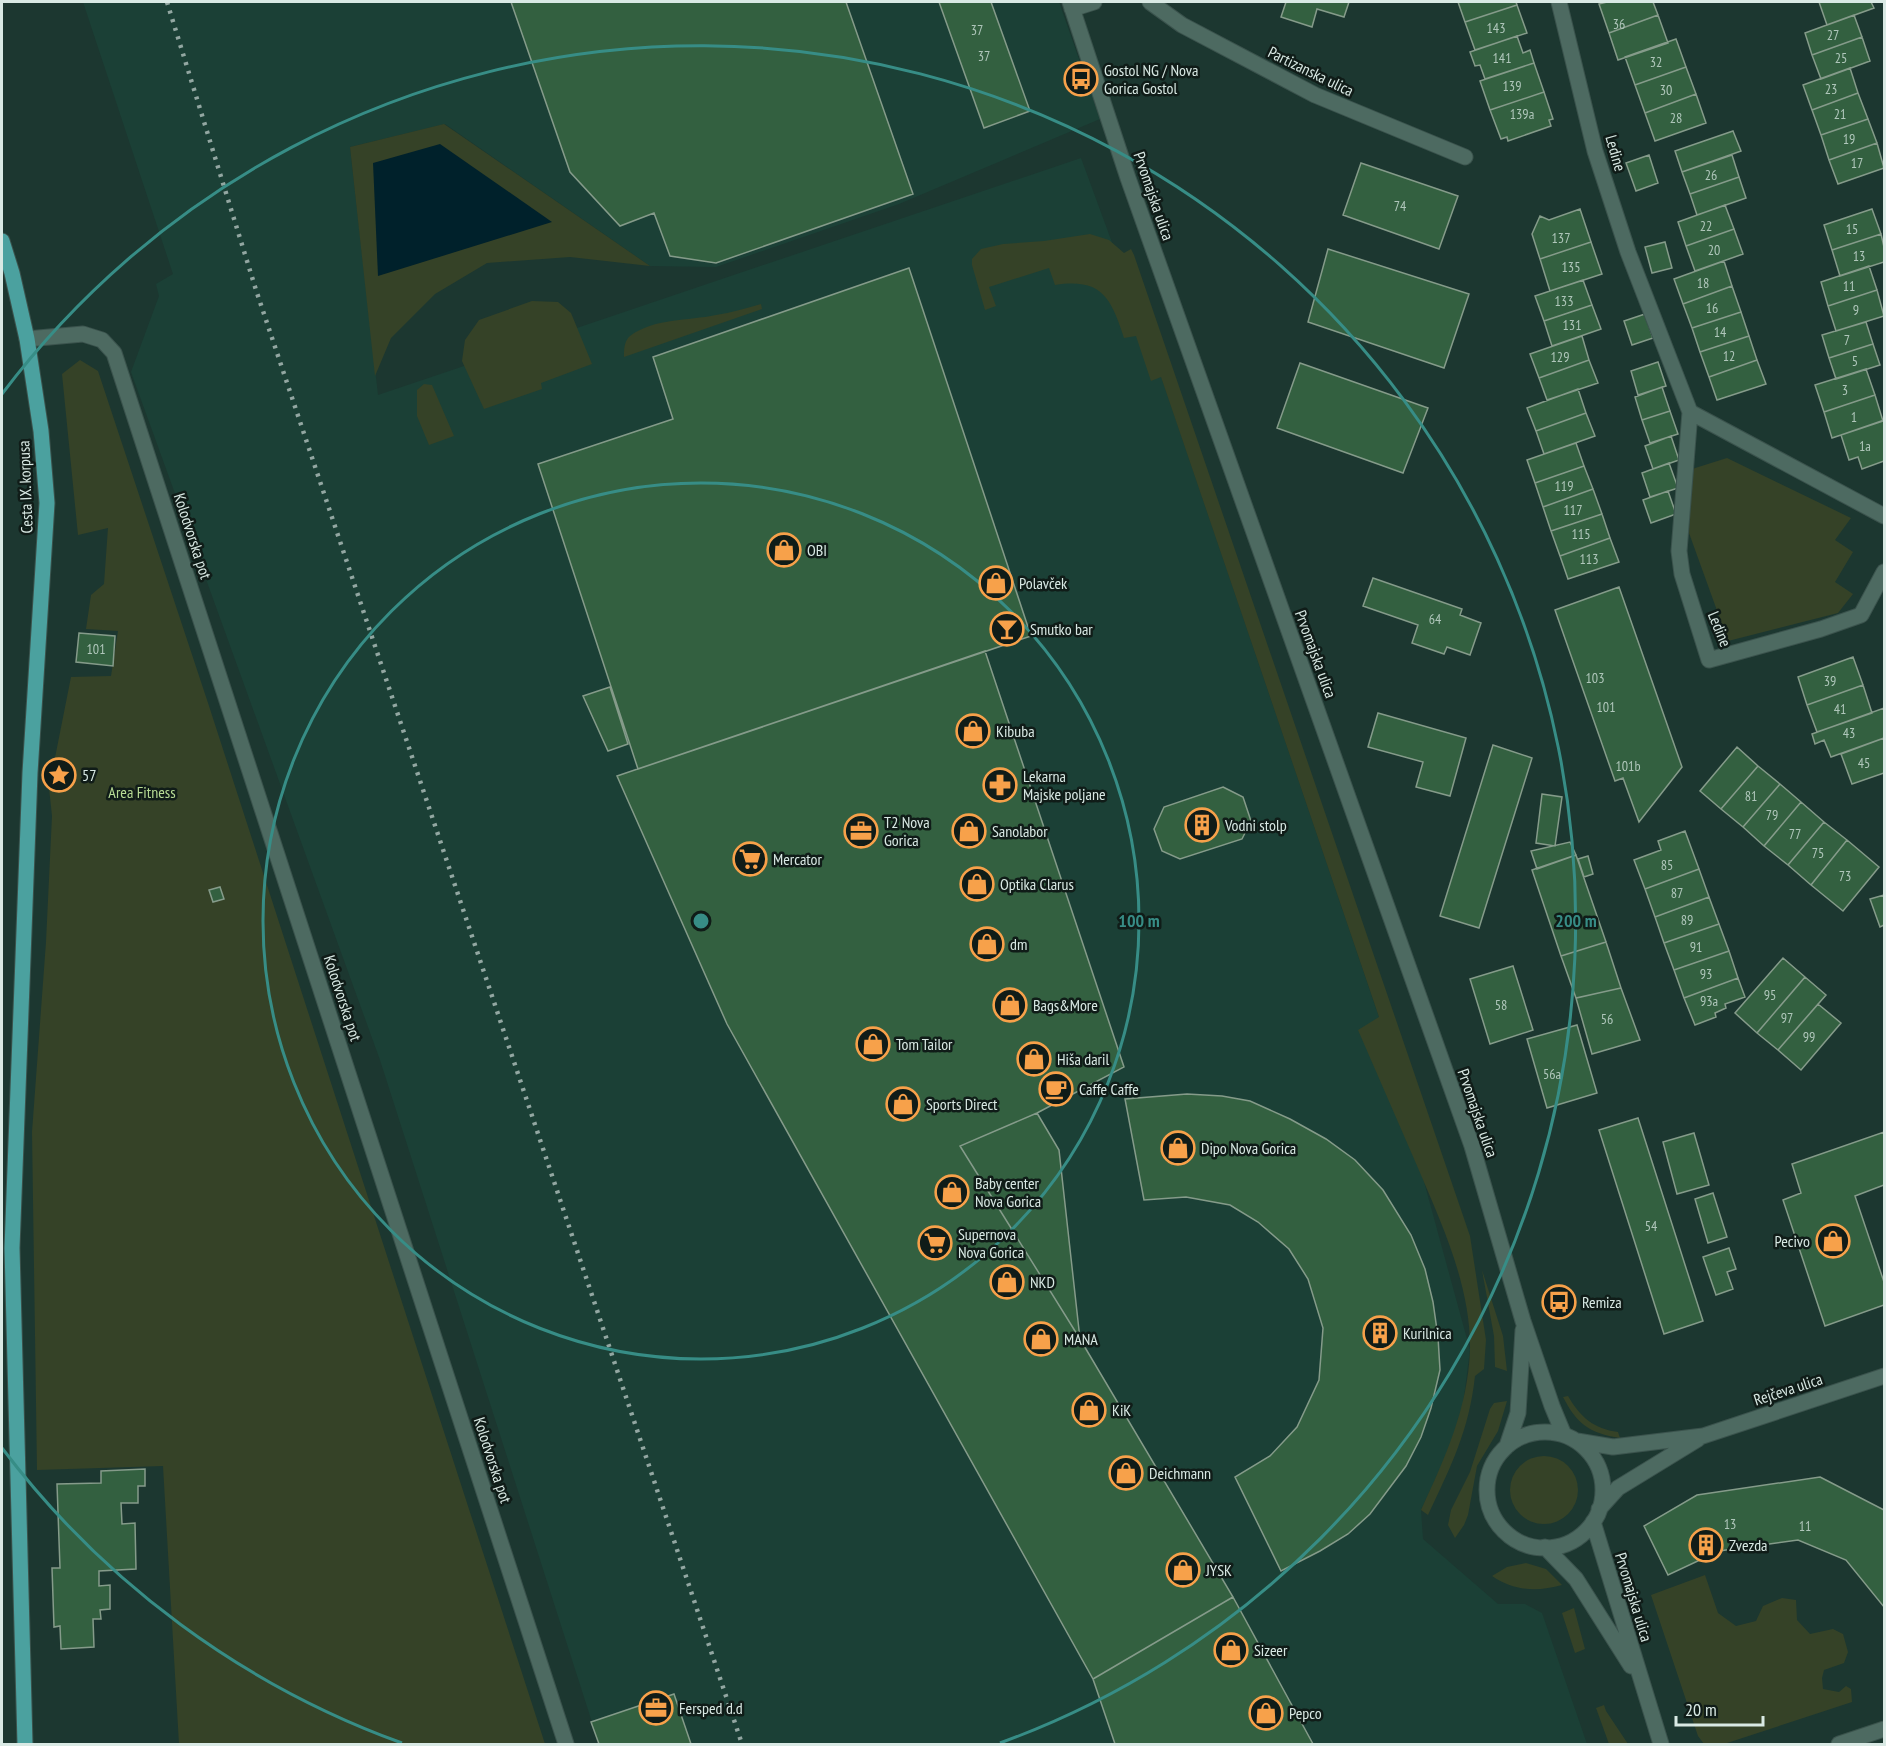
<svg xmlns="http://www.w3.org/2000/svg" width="1886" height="1746" viewBox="0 0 1886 1746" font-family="'PT Sans Narrow',sans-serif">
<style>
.built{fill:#1b4036}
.green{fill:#354227}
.water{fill:#00212b}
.building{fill:#336040;stroke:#859b8a;stroke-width:1.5}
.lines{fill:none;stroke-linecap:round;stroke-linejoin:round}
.minor-casing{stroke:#3b534d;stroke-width:17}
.major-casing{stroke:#3b534d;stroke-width:17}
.minor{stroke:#4d6a61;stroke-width:15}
.major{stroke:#4ba19f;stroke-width:15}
.rail{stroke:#93a7a2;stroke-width:4.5;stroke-dasharray:3 6;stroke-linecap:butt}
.ring{fill:none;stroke:#378d86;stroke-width:3}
.labels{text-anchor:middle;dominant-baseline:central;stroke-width:5;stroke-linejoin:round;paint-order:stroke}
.number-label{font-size:14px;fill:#b0c7bb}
.poi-label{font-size:16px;fill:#d9e9e4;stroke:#101c18;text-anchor:start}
.street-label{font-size:16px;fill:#d9e9e4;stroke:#101c18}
.park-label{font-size:16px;fill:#b7db94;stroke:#101c18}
.centre{fill:#378d86;stroke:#101c18;stroke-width:3}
.ring-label{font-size:18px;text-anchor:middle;font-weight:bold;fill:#378d86;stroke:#101c18;stroke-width:5;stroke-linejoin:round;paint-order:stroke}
</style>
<rect width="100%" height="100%" fill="#1c3730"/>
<path class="built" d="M83 2H1059L1100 119 899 204 716 267 650 266 445 124 350 147 378 395 1081 158 1161 376 1379 1017 1470 1350 1463 1404 1450 1448 1421 1510 1423 1539 1498 1604H1525L1542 1613 1587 1744H599L380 1060 131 372 159 296 156 284 173 274Z"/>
<path class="green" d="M444 124 650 266 570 257 487 263 435 294 391 338 375 376 350 147Z
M1090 234 1109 240 1124 253 1131 249 1134 255 1470 1236 1486 1340 1484 1369 1475 1376C1469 1431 1451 1466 1428 1515L1421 1510C1445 1458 1468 1408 1470 1350 1471 1286 1442 1225 1418 1168 1398 1122 1378 1076 1358 1030L1379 1017 1161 377 1151 381 1136 336 1124 338C1111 298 1102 278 1055 285L1049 268 989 287 996 306 985 310 972 265V259L981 249 1003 244 1044 241Z
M532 301 558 302 571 313 592 364 541 383 542 389 484 409 462 361 465 340 479 320Z
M761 304 762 309 624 357C624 350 624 341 630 336 654 318 688 321 716 315 731 313 746 308 761 304Z
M80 360 98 371 209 706 545 1744H179L163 1466 37 1470 32 1132 46 942 52 816 49 788 71 677 111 676 118 631 86 629 91 595 104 584 108 528 78 535 62 374Z
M424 384 432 385 454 436 429 445 417 416V390Z
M1727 458 1851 518 1835 540 1853 552 1835 582 1853 594 1838 613 1728 641 1689 533 1692 469Z
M1482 1270 1503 1336 1507 1371 1495 1367 1494 1336Z
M1568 1396C1580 1417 1594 1429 1618 1432L1620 1438C1589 1433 1577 1424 1563 1397Z
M1507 1401 1498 1431 1477 1466 1468 1515 1464 1525 1455 1538 1448 1525 1451 1510 1470 1472 1490 1409 1494 1403Z
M1510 1490a34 34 0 1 1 68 0a34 34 0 1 1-68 0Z
M1526 1563 1546 1569 1562 1585C1537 1592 1514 1591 1492 1576L1507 1567Z
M1705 1575 1718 1613 1736 1626 1756 1621 1763 1606 1782 1598 1796 1600 1797 1620 1810 1634 1833 1629 1843 1634 1848 1652 1844 1663 1824 1670 1822 1678 1823 1689 1839 1692 1846 1686 1851 1689 1852 1702 1724 1744H1704L1698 1736 1651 1595Z
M1574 1608 1585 1649 1575 1653 1562 1613Z
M1604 1705 1606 1711 1628 1744H1609L1596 1708Z"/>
<path class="water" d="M440 144 552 222 378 276 373 163Z"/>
<path class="building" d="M511 2H846L913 194 716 263 670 256 654 213 620 226 570 172Z
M939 2H991L1030 111 984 128Z
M1286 2H1349L1344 17 1317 9 1312 27 1281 17Z
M1458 2H1516L1517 5 1465 22Z
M1607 2H1653L1658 15 1609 33 1599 4Z
M1819 2H1871L1874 8 1827 25Z
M1517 5 1527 33 1475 50 1465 22Z
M1658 15 1668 43 1618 60 1609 33Z
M1854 15 1862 37 1812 55 1805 33Z
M1517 36 1523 53 1530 50 1534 63 1485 79 1480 65 1475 66 1470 52Z
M1862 37 1870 61 1821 79 1812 55Z
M1676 39 1686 67 1635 85 1625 57Z
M1534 63 1544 92 1490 110 1480 81Z
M1686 67 1696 94 1645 113 1635 85Z
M1850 68 1858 93 1812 110 1803 85Z
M1544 92 1553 119 1549 120 1551 126 1508 141 1507 137 1501 139 1490 110Z
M1858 93 1868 119 1821 135 1812 110Z
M1696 94 1706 123 1655 141 1645 113Z
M1868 119 1877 143 1829 160 1821 135Z
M1733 131 1741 151 1682 172 1675 151Z
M1877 143 1884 168 1838 184 1829 160Z
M1649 155 1658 183 1636 191 1626 163Z
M1732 155 1739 177 1690 194 1682 172Z
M1361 163 1458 196 1439 249 1343 215Z
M1739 177 1746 198 1697 215 1690 194Z
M1725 205 1734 229 1686 246 1678 222Z
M1580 209 1591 242 1540 259 1532 234 1540 216 1549 220Z
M1872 209 1881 234 1832 250 1824 225Z
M1734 229 1743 254 1695 271 1686 246Z
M1881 234 1884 247V262L1840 276 1832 250Z
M1591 242 1602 274 1550 291 1540 259Z
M1665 242 1672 268 1652 273 1645 247Z
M1328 249 1469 294 1444 368 1308 322Z
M1724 261 1732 286 1683 304 1674 279Z
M1869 266 1877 290 1828 306 1821 282Z
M909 268 1031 636 638 769 538 464 673 419 653 357Z
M1583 280 1592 305 1544 321 1535 296Z
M1732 286 1741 312 1692 328 1683 304Z
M1877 290 1884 316 1836 331 1828 306Z
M1592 305 1601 329 1552 346 1544 321Z
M1741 312 1749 336 1700 352 1692 328Z
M1645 314 1653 338 1632 345 1624 321Z
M1866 322 1873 344 1829 358 1822 335Z
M1582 336 1589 360 1539 378 1530 354Z
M1749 336 1757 360 1709 377 1700 352Z
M1873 344 1880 365 1836 379 1829 358Z
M1589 360 1598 383 1547 400 1539 378Z
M1757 360 1766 384 1717 400 1709 377Z
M1658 362 1666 386 1638 395 1631 371Z
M1300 363 1428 408 1403 473 1277 428Z
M1866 369 1875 395 1824 412 1815 385Z
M1662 387 1670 411 1642 420 1635 397Z
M1578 389 1586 413 1536 431 1527 408Z
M1875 395 1883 421 1832 438 1824 412Z
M1670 411 1678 434 1650 443 1642 420Z
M1586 413 1595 436 1544 454 1536 431Z
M1884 420V461L1862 469 1858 457 1849 460 1841 435Z
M1671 436 1679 460 1653 469 1645 446Z
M1576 443 1584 466 1535 483 1527 460Z
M1669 463 1678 488 1650 497 1642 473Z
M1584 466 1593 489 1543 507 1535 483Z
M1593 489 1602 514 1551 531 1543 507Z
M1668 491 1676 514 1651 523 1643 500Z
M1602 514 1610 538 1560 556 1551 531Z
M1610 538 1619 562 1568 579 1560 556Z
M1373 578 1462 609 1460 615 1481 623 1470 655 1447 647 1444 654 1412 643 1418 625 1363 606Z
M1619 587 1682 767 1639 822 1623 778 1615 781 1555 610Z
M79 633 115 636 113 666 76 662Z
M985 651 1124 1067 1037 1113 960 1146 1080 1339 1233 1597 1093 1679 727 1024 617 776Z
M1853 657 1863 685 1807 705 1798 677Z
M1863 685 1872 713 1817 732 1807 705Z
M610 687 628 744 608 751 583 696Z
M1884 708V738L1831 757 1824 740 1815 744 1812 734Z
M1378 713 1466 738 1450 796 1416 787 1423 762 1368 747Z
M1884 738V773L1852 784 1841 754Z
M1493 745 1532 758 1479 928 1440 916Z
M1737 747 1758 766 1721 809 1700 791Z
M1758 766 1780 784 1743 827 1721 809Z
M1780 784 1801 802 1764 846 1743 827Z
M1223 787 1243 797 1251 821 1242 839 1180 859 1162 851 1154 829 1164 807Z
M1542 794 1562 797 1555 846 1536 843Z
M1801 802 1824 822 1788 865 1764 846Z
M1824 822 1847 840 1811 885 1788 865Z
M1685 831 1699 869 1645 889 1634 860 1661 850 1658 841Z
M1847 840 1879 867 1843 911 1811 885Z
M1570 842 1576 855 1537 869 1531 851Z
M1576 855 1606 942 1561 956 1532 870Z
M1588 856 1593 874 1584 877 1578 859Z
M1699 869 1709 897 1655 917 1645 889Z
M220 887 224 899 213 902 209 890Z
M1884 895V925L1880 927 1870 899Z
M1709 897 1719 924 1664 943 1655 917Z
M1719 924 1729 951 1674 970 1664 943Z
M1606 942 1621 988 1576 998 1561 956Z
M1729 951 1738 978 1684 998 1674 970Z
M1783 958 1805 977 1757 1033 1735 1013Z
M1513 966 1533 1030 1490 1044 1470 979Z
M1805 977 1826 995 1778 1050 1757 1033Z
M1738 978 1745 997 1725 1004 1726 1008 1715 1013 1716 1017 1695 1025 1684 998Z
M1621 988 1640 1040 1592 1054 1576 998Z
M1818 1004 1841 1023 1801 1070 1778 1050Z
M1577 1025 1597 1093 1547 1108 1527 1039Z
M1187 1094 1222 1096 1250 1101 1290 1119 1326 1139 1355 1160 1383 1190 1411 1235 1425 1269 1433 1302 1438 1337 1440 1370 1431 1408 1421 1437 1406 1466 1370 1514 1348 1534 1320 1551 1281 1571 1235 1477 1270 1456 1297 1427 1319 1380 1323 1328 1308 1279 1289 1249 1258 1222 1230 1205 1186 1197 1144 1200 1125 1099Z
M1037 1113 1059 1150 1080 1339 960 1146Z
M1638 1118 1703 1321 1664 1334 1599 1130Z
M1884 1132V1185L1855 1196 1884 1282V1305L1825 1326 1783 1200 1801 1193 1792 1164Z
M1694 1133 1709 1185 1677 1194 1663 1142Z
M1713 1193 1727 1237 1708 1243 1695 1199Z
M1729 1248 1736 1269 1727 1272 1733 1289 1716 1295 1703 1257Z
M145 1469V1486H138V1503H121L122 1524 135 1523 136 1569 99 1571V1586L110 1585V1609L100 1610 101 1619H93L94 1647 61 1649 60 1626 54 1627 52 1568H60L57 1484 101 1483V1471Z
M1820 1477 1884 1510V1607L1846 1560 1798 1540 1719 1551 1668 1575 1644 1526 1697 1495Z
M1233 1597 1313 1744H1115L1093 1679Z
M674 1694 691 1744H599L591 1722Z"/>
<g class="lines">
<g class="minor-casing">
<path id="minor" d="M1070 2 1128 178 1472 1146 1523 1321 1552 1406 1564 1435
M1150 2 1182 25 1315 95 1465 157
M1559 2 1595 151 1628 252 1690 412 1884 516
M1072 9 1094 2
M27 339 83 334 102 340 114 353 566 1744
M1690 412 1679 551 1682 574 1709 660 1821 629 1861 615 1884 572
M1487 1490a58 58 0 1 1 116 0a58 58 0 1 1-116 0Z
M1577 1441 1613 1447 1703 1436 1884 1376
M1507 1446 1518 1413 1523 1330
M1599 1509 1618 1488 1698 1439
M1593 1522 1661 1744
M1545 1547 1576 1579 1631 1666
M1839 1744 1884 1729"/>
</g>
<g class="major-casing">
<path id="major" d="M2 241 12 273 27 339 41 431 47 503 30 773 12 1248 25 1744"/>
</g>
<use href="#minor" class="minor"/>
<use href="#major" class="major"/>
<path class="rail" d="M167 2 256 290 742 1744"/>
</g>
<g class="ring">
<circle cx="701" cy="921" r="438"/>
<path d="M402 1743A875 875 0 0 1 2 1448M2 394A875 875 0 1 1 1000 1743"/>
</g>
<defs>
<g id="bus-ring" transform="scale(1.725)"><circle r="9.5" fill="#101c18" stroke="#f7a14a" stroke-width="1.5"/><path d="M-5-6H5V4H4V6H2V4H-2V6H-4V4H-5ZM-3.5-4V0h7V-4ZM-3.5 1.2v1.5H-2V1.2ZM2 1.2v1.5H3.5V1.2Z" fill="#f7a14a"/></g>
<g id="shop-ring" transform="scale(1.725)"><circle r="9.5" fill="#101c18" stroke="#f7a14a" stroke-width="1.5"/><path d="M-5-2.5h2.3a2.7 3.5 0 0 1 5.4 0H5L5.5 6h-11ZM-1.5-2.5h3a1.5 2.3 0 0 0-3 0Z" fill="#f7a14a"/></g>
<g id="bar-ring" transform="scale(1.725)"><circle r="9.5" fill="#101c18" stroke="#f7a14a" stroke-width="1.5"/><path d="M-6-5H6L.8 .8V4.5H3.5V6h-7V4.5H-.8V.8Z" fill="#f7a14a"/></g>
<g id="sight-ring" transform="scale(1.725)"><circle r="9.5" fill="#101c18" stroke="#f7a14a" stroke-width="1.5"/><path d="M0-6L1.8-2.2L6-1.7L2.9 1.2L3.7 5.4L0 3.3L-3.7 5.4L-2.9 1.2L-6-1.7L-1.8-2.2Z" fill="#f7a14a"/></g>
<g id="pharmacy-ring" transform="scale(1.725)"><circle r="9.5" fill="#101c18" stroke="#f7a14a" stroke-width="1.5"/><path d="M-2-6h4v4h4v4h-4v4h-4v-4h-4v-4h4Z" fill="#f7a14a"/></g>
<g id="building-ring" transform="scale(1.725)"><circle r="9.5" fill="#101c18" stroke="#f7a14a" stroke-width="1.5"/><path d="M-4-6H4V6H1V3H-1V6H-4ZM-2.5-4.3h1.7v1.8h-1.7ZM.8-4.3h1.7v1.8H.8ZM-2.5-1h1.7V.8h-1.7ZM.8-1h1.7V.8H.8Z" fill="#f7a14a"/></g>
<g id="office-ring" transform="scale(1.725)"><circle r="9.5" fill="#101c18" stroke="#f7a14a" stroke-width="1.5"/><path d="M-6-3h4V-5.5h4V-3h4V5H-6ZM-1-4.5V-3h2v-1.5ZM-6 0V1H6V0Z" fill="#f7a14a"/></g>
<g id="supermarket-ring" transform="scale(1.725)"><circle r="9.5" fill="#101c18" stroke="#f7a14a" stroke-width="1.5"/><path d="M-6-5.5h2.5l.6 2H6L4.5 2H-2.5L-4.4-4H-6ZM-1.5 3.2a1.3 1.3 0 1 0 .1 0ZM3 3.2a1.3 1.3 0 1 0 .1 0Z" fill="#f7a14a"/></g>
<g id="cafe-ring" transform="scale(1.725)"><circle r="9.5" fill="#101c18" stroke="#f7a14a" stroke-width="1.5"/><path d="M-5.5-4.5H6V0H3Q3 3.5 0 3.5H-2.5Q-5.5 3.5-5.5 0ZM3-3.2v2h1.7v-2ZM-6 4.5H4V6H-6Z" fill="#f7a14a"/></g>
</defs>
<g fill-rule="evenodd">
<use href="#bus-ring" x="1081" y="79"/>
<use href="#shop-ring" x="784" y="550"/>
<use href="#shop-ring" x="996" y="583"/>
<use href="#bar-ring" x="1007" y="629"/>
<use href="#shop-ring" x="973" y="731"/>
<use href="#sight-ring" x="59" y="775"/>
<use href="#pharmacy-ring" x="1000" y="785"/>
<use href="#building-ring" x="1202" y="825"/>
<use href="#office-ring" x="861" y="831"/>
<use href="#shop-ring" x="969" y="831"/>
<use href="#supermarket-ring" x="750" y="859"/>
<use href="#shop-ring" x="977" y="884"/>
<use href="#shop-ring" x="987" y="944"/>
<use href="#shop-ring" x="1010" y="1005"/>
<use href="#shop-ring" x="873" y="1044"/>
<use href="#shop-ring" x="1034" y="1059"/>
<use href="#cafe-ring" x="1056" y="1089"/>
<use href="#shop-ring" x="903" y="1104"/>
<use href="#shop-ring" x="1178" y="1148"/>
<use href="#shop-ring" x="952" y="1192"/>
<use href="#shop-ring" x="1833" y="1241"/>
<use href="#supermarket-ring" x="935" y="1243"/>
<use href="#shop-ring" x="1007" y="1282"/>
<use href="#bus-ring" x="1559" y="1302"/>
<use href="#building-ring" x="1380" y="1333"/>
<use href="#shop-ring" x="1041" y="1339"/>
<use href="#shop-ring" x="1089" y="1410"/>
<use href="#shop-ring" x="1126" y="1473"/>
<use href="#building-ring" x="1706" y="1545"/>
<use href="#shop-ring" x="1183" y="1570"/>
<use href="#shop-ring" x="1231" y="1650"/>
<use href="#office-ring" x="656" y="1708"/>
<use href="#shop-ring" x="1266" y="1713"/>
</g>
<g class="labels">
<g class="number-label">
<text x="1619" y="24">36</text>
<text x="1496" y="28">143</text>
<text x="977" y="30">37</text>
<text x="1833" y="35">27</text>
<text x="984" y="56">37</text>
<text x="1502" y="58">141</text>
<text x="1841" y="58">25</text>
<text x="1656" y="62">32</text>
<text x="1512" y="86">139</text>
<text x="1831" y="89">23</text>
<text x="1666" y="90">30</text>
<text x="1522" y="114">139a</text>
<text x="1840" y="114">21</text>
<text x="1676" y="118">28</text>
<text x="1849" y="139">19</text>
<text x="1857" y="163">17</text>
<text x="1711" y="175">26</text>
<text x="1400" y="206">74</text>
<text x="1706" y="226">22</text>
<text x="1852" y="229">15</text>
<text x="1561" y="238">137</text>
<text x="1714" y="250">20</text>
<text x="1859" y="256">13</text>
<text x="1571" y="267">135</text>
<text x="1703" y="283">18</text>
<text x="1849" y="286">11</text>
<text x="1564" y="301">133</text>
<text x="1712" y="308">16</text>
<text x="1856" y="310">9</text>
<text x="1572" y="325">131</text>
<text x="1720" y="332">14</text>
<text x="1847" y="340">7</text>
<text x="1729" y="356">12</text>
<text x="1560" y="357">129</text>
<text x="1855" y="361">5</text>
<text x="1845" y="390">3</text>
<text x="1854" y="417">1</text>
<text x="1865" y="446">1a</text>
<text x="1564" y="486">119</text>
<text x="1573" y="510">117</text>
<text x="1581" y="534">115</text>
<text x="1589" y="559">113</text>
<text x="1435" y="619">64</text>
<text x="96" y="649">101</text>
<text x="1595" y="678">103</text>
<text x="1830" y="681">39</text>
<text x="1606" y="707">101</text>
<text x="1840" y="709">41</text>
<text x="1849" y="733">43</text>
<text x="1864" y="763">45</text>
<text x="1628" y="766">101b</text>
<text x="1751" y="796">81</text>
<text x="1772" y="815">79</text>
<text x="1795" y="834">77</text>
<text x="1818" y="853">75</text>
<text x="1667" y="865">85</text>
<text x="1845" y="876">73</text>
<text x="1677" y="893">87</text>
<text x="1687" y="920">89</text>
<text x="1696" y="947">91</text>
<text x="1706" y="974">93</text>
<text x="1770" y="995">95</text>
<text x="1709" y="1001">93a</text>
<text x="1501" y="1005">58</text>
<text x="1787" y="1018">97</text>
<text x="1607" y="1019">56</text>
<text x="1809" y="1037">99</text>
<text x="1552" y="1074">56a</text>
<text x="1651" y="1226">54</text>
<text x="1730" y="1524">13</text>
<text x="1805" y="1526">11</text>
</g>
<g class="poi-label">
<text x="1104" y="70">Gostol NG / Nova<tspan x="1104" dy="18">Gorica Gostol</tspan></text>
<text x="807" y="550">OBI</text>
<text x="1019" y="583">Polavček</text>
<text x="1030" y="629">Smutko bar</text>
<text x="996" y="731">Kibuba</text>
<text x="82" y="775">57</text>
<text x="1023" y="776">Lekarna<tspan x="1023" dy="18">Majske poljane</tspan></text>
<text x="884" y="822">T2 Nova<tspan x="884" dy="18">Gorica</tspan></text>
<text x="1225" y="825">Vodni stolp</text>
<text x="992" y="831">Sanolabor</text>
<text x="773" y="859">Mercator</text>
<text x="1000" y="884">Optika Clarus</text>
<text x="1010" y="944">dm</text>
<text x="1033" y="1005">Bags&amp;More</text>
<text x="896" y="1044">Tom Tailor</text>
<text x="1057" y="1059">Hiša daril</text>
<text x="1079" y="1089">Caffe Caffe</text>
<text x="926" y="1104">Sports Direct</text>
<text x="1201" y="1148">Dipo Nova Gorica</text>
<text x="975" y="1183">Baby center<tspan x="975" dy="18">Nova Gorica</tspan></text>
<text x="958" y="1234">Supernova<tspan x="958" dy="18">Nova Gorica</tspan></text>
<text x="1810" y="1241" text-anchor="end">Pecivo</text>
<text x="1030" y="1282">NKD</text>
<text x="1582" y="1302">Remiza</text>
<text x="1403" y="1333">Kurilnica</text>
<text x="1064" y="1339">MANA</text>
<text x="1112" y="1410">KiK</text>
<text x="1149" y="1473">Deichmann</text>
<text x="1729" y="1545">Zvezda</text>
<text x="1206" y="1570">JYSK</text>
<text x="1254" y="1650">Sizeer</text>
<text x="679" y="1708">Fersped d.d</text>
<text x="1289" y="1713">Pepco</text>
</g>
<g class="street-label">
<text transform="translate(1311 71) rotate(26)">Partizanska ulica</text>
<text transform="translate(1616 153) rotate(74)">Ledine</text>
<text transform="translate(1154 196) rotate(71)">Prvomajska ulica</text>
<text transform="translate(25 487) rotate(-92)">Cesta IX. korpusa</text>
<text transform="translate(193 536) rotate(72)">Kolodvorska pot</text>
<text transform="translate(1720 629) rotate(68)">Ledine</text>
<text transform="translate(1316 654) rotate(70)">Prvomajska ulica</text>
<text transform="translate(343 998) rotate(72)">Kolodvorska pot</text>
<text transform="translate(1478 1113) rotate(71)">Prvomajska ulica</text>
<text transform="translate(1788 1389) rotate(-18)">Rejčeva ulica</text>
<text transform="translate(493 1460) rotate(72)">Kolodvorska pot</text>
<text transform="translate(1634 1597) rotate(73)">Prvomajska ulica</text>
</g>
<g class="park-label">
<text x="142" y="792">Area Fitness</text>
</g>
</g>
<circle cx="701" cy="921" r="9" class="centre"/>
<g class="ring-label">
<text x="1139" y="927">100 m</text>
<text x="1576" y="927">200 m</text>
</g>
<rect width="1886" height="1746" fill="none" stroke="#d9e9e4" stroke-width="6"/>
<path d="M1676 1716v9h87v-9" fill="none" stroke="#d9e9e4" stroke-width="3"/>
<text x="1685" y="1716" font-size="18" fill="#d9e9e4" stroke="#101c18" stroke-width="4.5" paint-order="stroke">20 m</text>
</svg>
